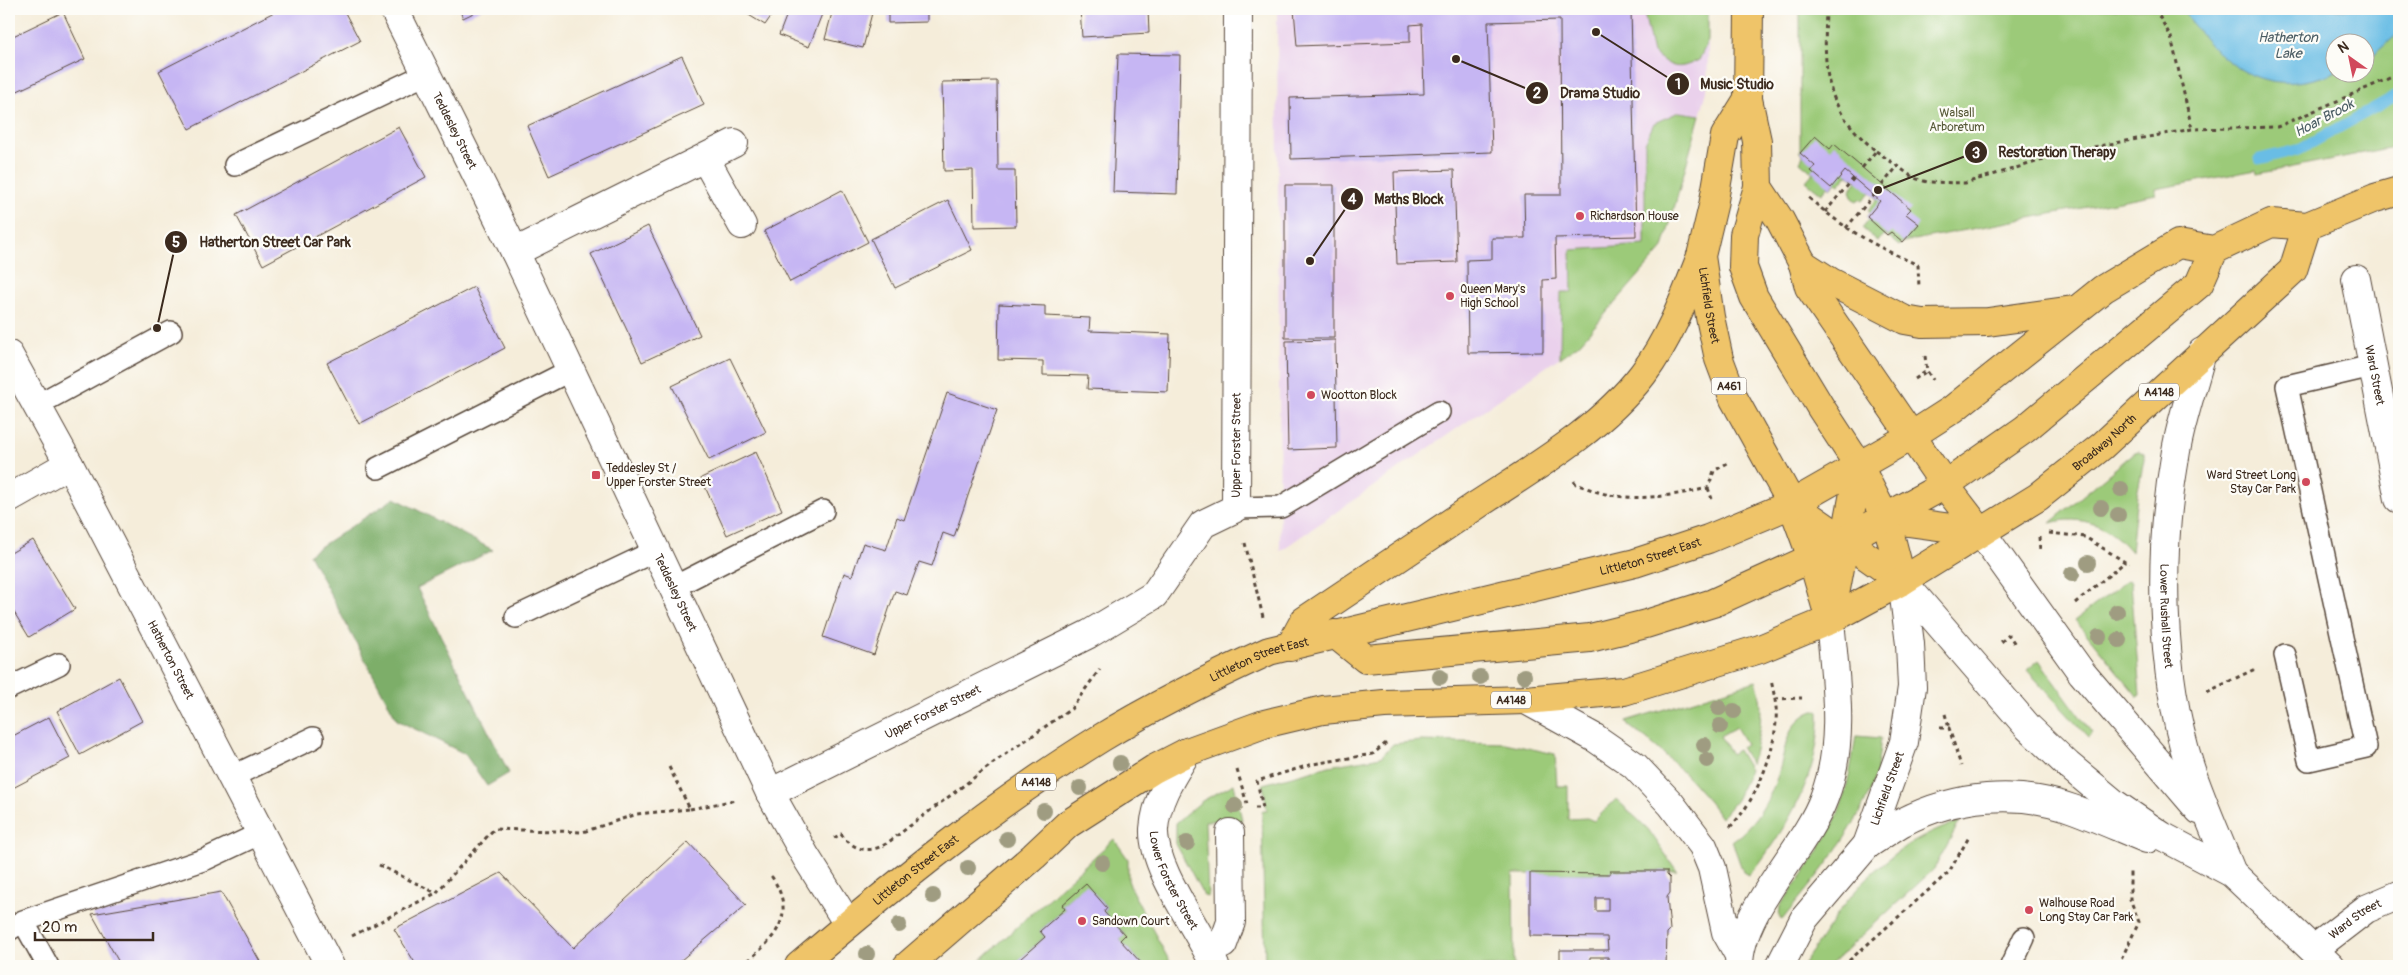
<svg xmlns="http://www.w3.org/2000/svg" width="2408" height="975" viewBox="0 0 2408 975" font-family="Pangolin,sans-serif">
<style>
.built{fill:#ead1ec}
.green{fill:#9cca79;stroke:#6c7a4c;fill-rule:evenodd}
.forest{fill:#7dae69;stroke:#5c6c44}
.water{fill:#69bde5;stroke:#527482}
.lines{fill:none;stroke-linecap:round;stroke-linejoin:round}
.stream{stroke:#69bde5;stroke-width:11}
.building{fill:#c6b6f3;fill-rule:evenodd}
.service-casing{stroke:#57473a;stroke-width:24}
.minor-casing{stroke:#57473a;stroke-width:30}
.tertiary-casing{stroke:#57473a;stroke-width:30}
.trunk-casing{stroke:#57473a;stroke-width:30}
.path{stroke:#57473a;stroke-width:3;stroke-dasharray:4 4;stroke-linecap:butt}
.service{stroke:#fff;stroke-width:21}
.minor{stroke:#fff;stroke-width:28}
.tertiary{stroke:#fff;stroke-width:28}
.trunk{stroke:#efc469;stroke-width:28}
.tree{fill:#9f9c81}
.poi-dot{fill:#d1495b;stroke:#fdfcf7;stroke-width:2}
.labels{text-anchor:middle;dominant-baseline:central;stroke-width:4.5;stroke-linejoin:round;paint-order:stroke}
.shield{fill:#fdfcf7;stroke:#75695f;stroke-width:1}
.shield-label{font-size:11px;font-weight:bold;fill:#3b2a1e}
.park-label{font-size:12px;fill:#585a39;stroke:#fdfcf7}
.street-label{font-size:12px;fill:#3b2a1e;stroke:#fdfcf7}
.poi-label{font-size:12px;fill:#3b2a1e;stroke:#fdfcf7;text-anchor:start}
.water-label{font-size:14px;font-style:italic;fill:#4b5d64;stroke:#fdfcf7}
.leader{fill:none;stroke:#3b2a1e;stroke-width:2}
.callout-dot{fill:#3b2a1e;stroke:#fdfcf7;stroke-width:2}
.mark-label{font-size:15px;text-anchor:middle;font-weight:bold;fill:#fff}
.callout-label{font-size:14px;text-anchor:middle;font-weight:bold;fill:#3b2a1e;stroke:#fdfcf7;stroke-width:4.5;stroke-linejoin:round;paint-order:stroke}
</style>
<rect width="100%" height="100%" fill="#fdfcf7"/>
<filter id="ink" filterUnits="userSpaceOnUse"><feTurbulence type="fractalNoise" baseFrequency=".02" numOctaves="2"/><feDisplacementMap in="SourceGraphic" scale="10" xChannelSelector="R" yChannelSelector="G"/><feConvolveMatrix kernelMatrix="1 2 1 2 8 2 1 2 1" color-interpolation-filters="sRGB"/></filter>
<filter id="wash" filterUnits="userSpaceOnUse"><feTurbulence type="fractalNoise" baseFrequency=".0096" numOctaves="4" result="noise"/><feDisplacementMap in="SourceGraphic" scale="20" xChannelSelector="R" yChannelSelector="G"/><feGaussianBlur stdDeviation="1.12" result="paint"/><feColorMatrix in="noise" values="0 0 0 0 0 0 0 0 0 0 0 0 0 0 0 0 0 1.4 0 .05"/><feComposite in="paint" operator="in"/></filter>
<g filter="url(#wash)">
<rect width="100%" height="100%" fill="#f5edda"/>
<path class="built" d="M1277 9H1709L1707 91 1663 248 1579 344 1280 551Z"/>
<path class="green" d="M1646 9H1708V41L1699 60C1676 71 1673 68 1653 53L1645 17Z
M1800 9H2399V146L2257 174 2256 170 2156 189V194L1903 242 1899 246 1885 234 1877 241 1862 228 1869 219 1867 217 1871 212 1868 210 1877 199 1870 192 1863 201 1860 199 1856 201 1852 197 1850 190 1857 181 1848 174 1839 185 1836 183 1831 188 1828 186 1822 194 1806 181 1813 173 1800 162 1803 156 1800 153ZM2336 42H2366V72H2336Z
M1679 112 1700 115 1663 248 1579 344 1560 358 1561 292H1572L1571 250 1645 245V143L1654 123Z
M2139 451 2144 454V460L2137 495 2131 552C2110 526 2082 514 2050 523L2135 452Z
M2128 580 2131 582 2140 695 2138 697 2075 620Z
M2039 660 2092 733 2088 737 2027 670Z
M1756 681C1766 710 1759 736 1751 765L1741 747 1746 744 1736 727 1720 736 1731 754 1738 750 1750 770 1736 800 1721 818C1697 783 1663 750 1629 726L1626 721Z
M1813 711H1819C1821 761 1798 808 1770 848 1764 857 1757 868 1748 875L1743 872 1732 841C1755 826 1769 801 1778 775 1786 750 1785 722 1813 711Z
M1856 736 1881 738C1879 753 1878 769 1873 783 1854 834 1816 878 1782 920L1779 916 1780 906C1801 877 1826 845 1839 811 1848 787 1852 761 1856 736Z
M1421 741 1505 743 1555 754 1557 786H1568V819L1587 818 1594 821 1616 799 1648 829 1677 871H1610V874H1513L1514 966H1265L1262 811H1267L1263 784 1329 766 1381 757 1393 744Z
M1234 784 1242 820 1205 821 1208 897 1204 896 1176 844V823L1202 801Z
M1960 821 1934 869 1829 966H1802C1827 931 1851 888 1886 861 1908 843 1933 831 1960 821Z
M1114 839 1128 859V880L1132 891 1172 966H1144L1120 940 1125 935 1104 912 1107 908 1086 885 1062 905 1065 909 1040 931 1045 937 1012 966H974Z"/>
<path class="forest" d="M395 498 493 550 417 588 509 773 487 786 465 754 397 720 309 554Z"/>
<path class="water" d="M2182 9H2399V33L2371 57 2366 60V42H2336L2335 72C2265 101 2221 66 2182 9Z"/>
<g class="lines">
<path class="stream" d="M2259 159 2301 149 2399 94"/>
</g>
<g id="blocks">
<path class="building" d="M280 9H343L360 41 189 129 159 71Z
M459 9H482L463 18Z
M739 9H776L765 25Z
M789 9H824L809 47 779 35Z
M833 9H873L863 48 825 39Z
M888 9H927V22L888 23Z
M1080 9H1148L1149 33 1082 37Z
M1294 9H1631L1636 236 1555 238 1556 279 1543 280V352L1468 353 1467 260 1492 259V238H1525L1524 195H1561L1560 20 1488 22 1492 152 1291 159 1290 98 1424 94 1422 24 1410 25V42L1297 46Z
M63 12 85 59 9 95V38Z
M1118 54 1180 55 1177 194 1113 192Z
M682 56 704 105 549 176 527 126Z
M997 81 998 170H1015L1016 226 974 227 973 170 944 171 942 82Z
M399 127 426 177 263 265 236 215Z
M1815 136 1830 149 1834 144 1911 209 1906 214 1919 224 1903 242 1891 232 1887 235 1867 217 1880 201 1845 171 1831 188 1811 171 1815 166 1800 153Z
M1454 170 1457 262 1397 264 1394 172Z
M1285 185H1334V338H1285Z
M842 190 868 242 790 282 764 231Z
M948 200 972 250 895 288 871 239Z
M648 226 700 335 642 362 591 254Z
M474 287 505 348 359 424 327 363Z
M999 304 1045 306V316L1090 318 1089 331 1170 334 1168 392 1087 389 1088 376 1043 375V361L998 360Z
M1335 340 1337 448 1288 450 1286 341Z
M730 358 766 432 709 460 672 386Z
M947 393 997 410 954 537 943 533 932 566 919 562 907 595 895 591 874 655 823 637 844 573 852 576 863 543 886 550 897 517 904 520Z
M756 452 782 510 727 535 701 478Z
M33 540 75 609 29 637 9 604V554Z
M119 677 142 721 80 755 57 711Z
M49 717 70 758 9 790V738Z
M688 842 746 905 674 966H417L394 929 501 873 573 948Z
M1610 871H1667V875L1670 878V893L1667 897 1670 930 1667 933 1666 966H1608V957H1590V966H1560V950H1608L1607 937 1530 936V873L1610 874ZM1596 898H1608V911H1596Z
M1086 884 1107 908 1104 912 1125 935 1120 940 1144 966H1012L1045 937 1040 931 1065 909 1062 905Z
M221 892 262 965 259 966H121L92 914Z"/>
</g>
</g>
<g filter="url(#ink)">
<use href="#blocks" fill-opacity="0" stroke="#57473a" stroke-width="1"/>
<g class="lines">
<g class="service-casing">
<path id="service" d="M235 165 426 74
M37 405 171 332
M378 468 571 370
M1236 508 1281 507 1439 412
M674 587 823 511
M516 617 657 550
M2285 655 2309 760 2366 747 2287 386 2372 366
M9 688 59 664
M231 777 313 738
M23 921 48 966
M9 930 23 921 206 859 261 833
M2011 966 2024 938"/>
</g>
<g class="minor-casing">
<g id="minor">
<path id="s1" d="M394 9 515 252 770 793 806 857 848 924"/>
<path d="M705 158 742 225"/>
<path d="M515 252 734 143"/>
<path id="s2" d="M2356 279 2399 499"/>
<path d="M9 498 69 464"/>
<path id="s3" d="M1187 752C1172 776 1156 800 1154 829 1152 869 1199 929 1215 966"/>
<path id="s4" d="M770 793 1089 634 1154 595 1203 524 1236 508 1238 9"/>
<path id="s5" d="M2314 949 2366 909 2399 895"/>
<path d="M1208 951 1223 944 1231 922 1230 833"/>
</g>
</g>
<g class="tertiary-casing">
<g id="tertiary">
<path id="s6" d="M2202 352C2194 384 2182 417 2176 451 2158 550 2159 670 2190 767 2202 803 2218 838 2232 873"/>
<path id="s7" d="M9 355 69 464 330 966"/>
<path d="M1981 532 2082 673 2199 810"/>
<path d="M1902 581 2028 727 2068 765 2115 804 2162 836 2232 873 2330 966"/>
<path d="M1526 700 1595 738 1634 765 1671 804 1703 846 1712 868 1726 932 1739 955"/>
<path d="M1867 845C1879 837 1891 829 1903 822 1955 795 2018 789 2073 809 2098 818 2122 829 2147 839"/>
<path d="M1739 966C1739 910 1805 850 1824 798 1846 741 1835 679 1830 620"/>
<path id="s8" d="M1780 966 1804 919 1867 845 1904 742 1912 687 1910 644 1902 581"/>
</g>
</g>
<g class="trunk-casing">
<g id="trunk">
<path d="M1749 9 1748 99 1757 141 1758 187 1780 220 1803 264 1809 287 1945 485 1981 532"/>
<path id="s9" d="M1748 99 1725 136 1713 206 1701 256 1710 317 1719 359 1734 399 1792 504 1812 558 1830 620"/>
<path d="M1758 187 1744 235 1743 267 1754 297 1821 408 1859 466 1886 519 1902 581"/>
<path d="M1803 264 1831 282 1905 320 1922 323 1988 322 2073 310"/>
<path d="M1792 504 1902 581"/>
<path d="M1886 519 1981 532"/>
<path d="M1831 616 1859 466"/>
<path d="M1335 634 1366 659 1590 638 1646 624 1713 603 1812 558 1945 485 2025 429 2199 284 2214 250"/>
<path d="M1290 647 1304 621C1362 582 1419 544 1477 505 1535 467 1600 430 1643 374 1670 338 1685 297 1701 256"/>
<path id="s10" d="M799 966C895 884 994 804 1101 738 1155 705 1212 677 1269 651L1635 563 1708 539 1792 504 1911 436 1953 409 2103 289 2178 244 2214 250 2271 223 2307 226 2375 198 2399 191"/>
<path id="s11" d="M907 966 1034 856 1068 824 1154 769 1187 752 1264 724 1323 710 1384 704 1526 700 1624 691 1760 649 1830 620 1902 581 2038 497 2102 446 2293 270 2307 226"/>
</g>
</g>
<path class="path" d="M1826 9C1824 74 1823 106 1876 151L1862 168
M2155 9 2171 37 2192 129
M1876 151 1914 178 1927 182 1965 183 2077 150 2192 129 2277 127 2399 74
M1882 185 1897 167
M1809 198C1845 230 1875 246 1918 265L1919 288
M1825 212 1854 178
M1846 228 1874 195
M1925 356 1927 371 1933 380
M1915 379 1927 371
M1574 481 1576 484C1587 488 1599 493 1610 495 1642 501 1677 495 1708 488L1714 471 1729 462
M1708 488 1712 499
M2049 533 2085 537 2125 562H2130
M2039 537 2040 551
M1245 543 1263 617
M2075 603 2125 562
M2001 642 2009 635 2015 644
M2207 692 2255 669
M1775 699 1802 698
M1945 714 1949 728
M1940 728H1949L1961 766
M1237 770 1247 804
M1255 808H1263L1257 781 1313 764 1373 754 1386 743V739
M690 809 736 800
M1730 827C1757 801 1779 744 1776 707 1775 698 1773 689 1771 680
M834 838 841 834C853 850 868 854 886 844L1004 755 1071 709 1100 669
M379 865 436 893 494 829 583 832 637 814 690 809 668 765
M352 936 436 893
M742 966C772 940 799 919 772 877L776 875
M1843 966 1949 872 1969 837
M2118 966 2139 922 2130 899V869"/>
<use href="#service" class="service"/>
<use href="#minor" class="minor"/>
<use href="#tertiary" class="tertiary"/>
<use href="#trunk" class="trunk"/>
</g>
<g class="tree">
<circle cx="2121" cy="489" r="8"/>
<circle cx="2101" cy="508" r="8"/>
<circle cx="2118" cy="515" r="8"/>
<circle cx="2088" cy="563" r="8"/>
<circle cx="2072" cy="574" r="8"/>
<circle cx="2117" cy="612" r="8"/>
<circle cx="2099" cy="637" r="8"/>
<circle cx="2119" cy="640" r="8"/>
<circle cx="1524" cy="676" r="8"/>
<circle cx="1440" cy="677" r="8"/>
<circle cx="1480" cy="677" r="8"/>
<circle cx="1719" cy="708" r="8"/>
<circle cx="1734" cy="711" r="8"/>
<circle cx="1720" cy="726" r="8"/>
<circle cx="1704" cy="745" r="8"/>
<circle cx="1707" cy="760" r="8"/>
<circle cx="1120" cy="763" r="8"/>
<circle cx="1080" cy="788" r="8"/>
<circle cx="1235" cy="806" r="8"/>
<circle cx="1044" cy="811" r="8"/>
<circle cx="1007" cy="839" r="8"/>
<circle cx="1187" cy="843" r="8"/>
<circle cx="1102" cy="863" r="8"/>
<circle cx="968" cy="868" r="8"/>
<circle cx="933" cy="896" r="8"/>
<circle cx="899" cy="925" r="8"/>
<circle cx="867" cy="954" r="8"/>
</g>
</g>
<g class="poi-dot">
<circle cx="1580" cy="216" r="5"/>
<circle cx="1450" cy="296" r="5"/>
<circle cx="1311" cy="395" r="5"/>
<rect x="591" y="470" width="10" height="10" rx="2.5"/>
<circle cx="2306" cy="482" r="5"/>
<circle cx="2029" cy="910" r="5"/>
<circle cx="1082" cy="921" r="5"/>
</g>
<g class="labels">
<g class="shield">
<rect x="1711.5" y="377.5" width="35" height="17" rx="4"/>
<rect x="2139" y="383.5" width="40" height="17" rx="4"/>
<rect x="1491" y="691.5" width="40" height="17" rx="4"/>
<rect x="1016" y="773.5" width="40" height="17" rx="4"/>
</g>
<g class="shield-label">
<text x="1729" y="386">A461</text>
<text x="2159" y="392">A4148</text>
<text x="1511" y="700">A4148</text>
<text x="1036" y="782">A4148</text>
</g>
<g class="park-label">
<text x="1957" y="113">Walsall<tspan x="1957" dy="14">Arboretum</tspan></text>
</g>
<g class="street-label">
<text stroke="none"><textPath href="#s1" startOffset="136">Teddesley Street</textPath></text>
<text stroke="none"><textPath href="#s9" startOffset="216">Lichfield Street</textPath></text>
<text stroke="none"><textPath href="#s2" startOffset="98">Ward Street</textPath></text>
<text stroke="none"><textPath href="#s11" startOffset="1344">Broadway North</textPath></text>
<text stroke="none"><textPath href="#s4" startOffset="618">Upper Forster Street</textPath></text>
<text stroke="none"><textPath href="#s10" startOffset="961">Littleton Street East</textPath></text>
<text stroke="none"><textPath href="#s1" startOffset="648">Teddesley Street</textPath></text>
<text stroke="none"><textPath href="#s6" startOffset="268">Lower Rushall Street</textPath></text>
<text stroke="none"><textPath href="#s7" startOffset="345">Hatherton Street</textPath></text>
<text stroke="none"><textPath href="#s10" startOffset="556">Littleton Street East</textPath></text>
<text stroke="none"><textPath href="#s4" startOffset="182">Upper Forster Street</textPath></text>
<text stroke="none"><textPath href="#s8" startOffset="210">Lichfield Street</textPath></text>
<text stroke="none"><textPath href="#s10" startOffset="151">Littleton Street East</textPath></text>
<text stroke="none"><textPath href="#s3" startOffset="140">Lower Forster Street</textPath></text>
<text stroke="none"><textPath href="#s5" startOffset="51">Ward Street</textPath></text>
</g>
<g class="poi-label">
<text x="1590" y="216">Richardson House</text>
<text x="1460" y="289">Queen Mary's<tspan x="1460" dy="14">High School</tspan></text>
<text x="1321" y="395">Wootton Block</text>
<text x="606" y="468">Teddesley St /<tspan x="606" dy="14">Upper Forster Street</tspan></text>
<text x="2296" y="475" text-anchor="end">Ward Street Long<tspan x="2296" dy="14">Stay Car Park</tspan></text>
<text x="2039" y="903">Walhouse Road<tspan x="2039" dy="14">Long Stay Car Park</tspan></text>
<text x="1092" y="921">Sandown Court</text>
</g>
<g class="water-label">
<text x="2288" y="37">Hatherton<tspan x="2288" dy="16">Lake</tspan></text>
<text transform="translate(2324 118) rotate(-28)">Hoar Brook</text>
</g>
</g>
<path class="leader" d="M1596 32L1678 84M1456 59L1537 93M1878 190L1976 152M1310 261L1352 199M157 328L176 242"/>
<g class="callout-dot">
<circle cx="1596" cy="32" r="5"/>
<circle cx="1456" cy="59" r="5"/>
<circle cx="1878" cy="190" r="5"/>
<circle cx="1310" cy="261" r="5"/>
<circle cx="157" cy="328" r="5"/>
<circle cx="1678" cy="84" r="12"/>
<circle cx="1537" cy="93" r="12"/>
<circle cx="1976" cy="152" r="12"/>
<circle cx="1352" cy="199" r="12"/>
<circle cx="176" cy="242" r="12"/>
</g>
<g class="mark-label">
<text x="1678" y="89">1</text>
<text x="1537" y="98">2</text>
<text x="1976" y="158">3</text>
<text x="1352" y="204">4</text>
<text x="176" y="247">5</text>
</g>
<g class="callout-label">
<text x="1737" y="89">Music Studio</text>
<text x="1600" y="98">Drama Studio</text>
<text x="2057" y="157">Restoration Therapy</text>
<text x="1409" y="204">Maths Block</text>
<text x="275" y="247">Hatherton Street Car Park</text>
</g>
<rect width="2408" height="975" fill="none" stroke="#fdfcf7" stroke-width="30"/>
<g transform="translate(2350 58) rotate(327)"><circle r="24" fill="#fdfcf7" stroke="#afa8a0"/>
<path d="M0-4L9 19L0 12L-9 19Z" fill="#d1495b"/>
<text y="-8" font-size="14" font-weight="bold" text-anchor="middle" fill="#3b2a1e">N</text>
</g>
<path d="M35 932v8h118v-8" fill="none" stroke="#3b2a1e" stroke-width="2.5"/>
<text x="42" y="932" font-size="15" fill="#3b2a1e" stroke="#fdfcf7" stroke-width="4" paint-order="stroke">20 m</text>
</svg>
